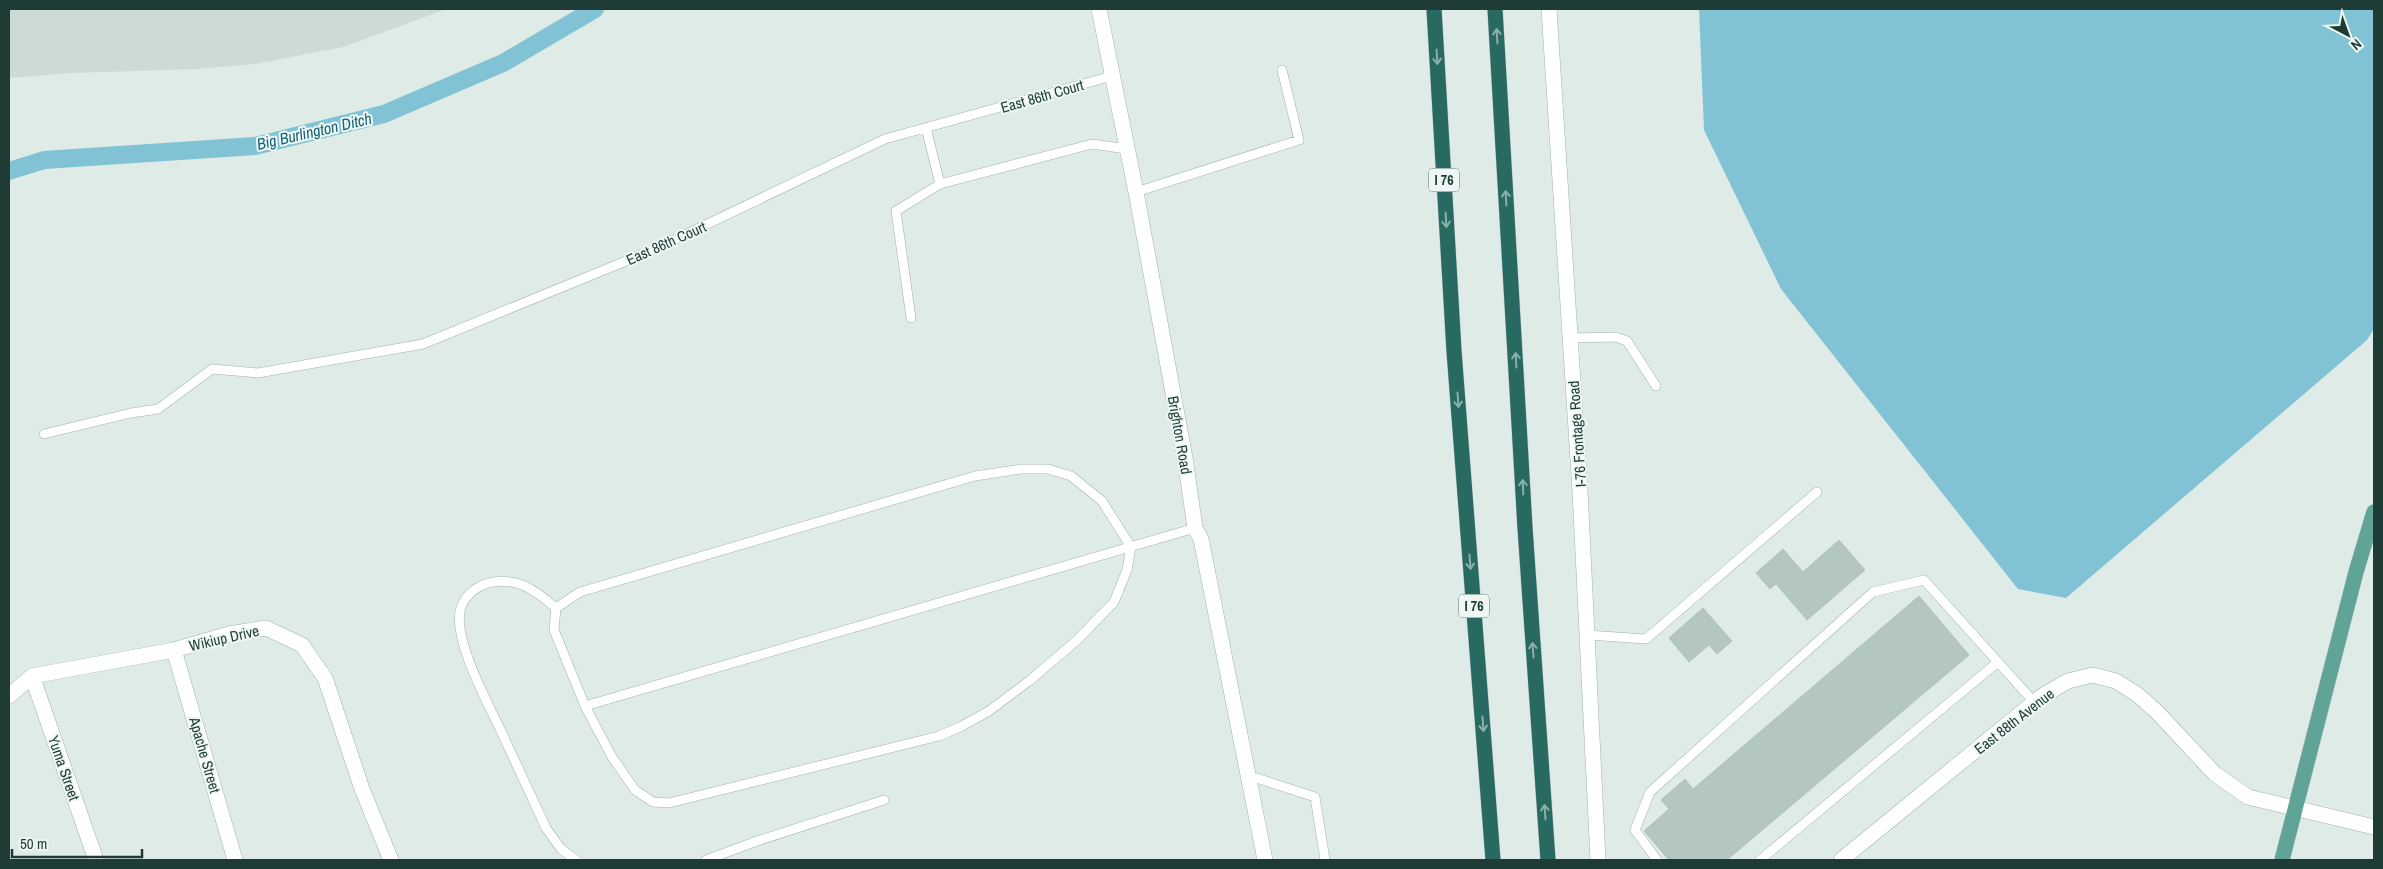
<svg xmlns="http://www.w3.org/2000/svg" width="2383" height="869" viewBox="0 0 2383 869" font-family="'Archivo Narrow',sans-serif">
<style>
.built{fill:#ccdbd5}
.water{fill:#81c2d4}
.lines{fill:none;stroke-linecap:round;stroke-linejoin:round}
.canal{stroke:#81c2d4;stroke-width:18}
.building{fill:#b3c6bf;stroke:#b0c5bd}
.lane-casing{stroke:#a1b3ae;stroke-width:10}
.street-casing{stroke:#a1b3ae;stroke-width:16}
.secondary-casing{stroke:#9cb7af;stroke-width:16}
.primary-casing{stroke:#c0c8c7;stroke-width:16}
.highway-casing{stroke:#c0c8c7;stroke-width:16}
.lane{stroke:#fff;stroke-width:9}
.street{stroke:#fff;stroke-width:15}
.secondary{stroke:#fff;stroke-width:15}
.primary{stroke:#5fa497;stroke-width:15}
.highway{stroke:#286961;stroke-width:15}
.oneway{stroke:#8bb0aa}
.labels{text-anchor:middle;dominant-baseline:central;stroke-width:4;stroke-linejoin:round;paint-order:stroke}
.shield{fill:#eef7f3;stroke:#5c736f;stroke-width:1}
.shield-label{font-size:14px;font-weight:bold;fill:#1e3b36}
.street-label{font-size:15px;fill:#1e3b36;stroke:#eef7f3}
.water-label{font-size:16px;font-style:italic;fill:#15627b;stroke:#eef7f3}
</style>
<rect width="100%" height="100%" fill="#deebe6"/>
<path class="built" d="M9 9H447L343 47 255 64 196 69 70 73 9 78Z"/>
<path class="water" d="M1699 9H2374V329L2367 340 2066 598 2018 589 1781 289 1704 130Z"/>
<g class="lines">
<path class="canal" d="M9 171 44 160 255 146 384 114 503 63 595 9"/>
</g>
<path class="building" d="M1839 540 1865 570 1807 620 1776 584 1770 589 1756 573 1783 549 1803 572Z
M1919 596 1969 655 1727 860H1669L1644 831 1669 809 1661 800 1685 779 1693 789Z
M1703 608 1732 641 1717 654 1709 645 1689 662 1669 638Z"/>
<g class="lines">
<g class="lane-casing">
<path id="lane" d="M926 128 940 184 1092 144 1127 149
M1136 192 1299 140 1282 70
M911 318 896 211 940 184
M1570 338 1616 337 1627 341 1656 386
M44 434 131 413 158 409 212 369 258 373 423 344 653 250 885 139 1112 76
M1021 469H1048L1071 476 1102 501 1131 547 1127 570 1114 602 1076 641 1029 681 989 711 960 727 939 736 669 803 653 802 635 790 612 757 585 706 554 630 556 608 580 592 975 476Z
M556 608C535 590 517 576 488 583 475 587 463 597 460 611 454 642 488 703 501 731 516 764 531 796 546 828L561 849 576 860
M1587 635 1646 639 1817 492
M585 706 1195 528
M1247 775 1315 797 1325 860
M706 860 757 841 884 800
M1657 860 1635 830 1650 792 1873 592 1924 580 2034 702
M1760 860 1998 662"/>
</g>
<g class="street-casing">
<path id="street" d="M174 650 235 860
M32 676 96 860
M9 696 32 676 174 650 229 634 266 628 302 645 325 678 362 789 391 860
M1841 860 2042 696 2068 681 2093 675 2116 681 2138 695 2157 712 2215 774 2248 797 2374 827"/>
</g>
<g class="secondary-casing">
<path id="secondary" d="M1099 9 1136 192 1185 458 1195 528 1201 539 1265 860
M1549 9 1580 491 1598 860"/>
</g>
<g class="primary-casing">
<path id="primary" d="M2282 860 2356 572 2374 512"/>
</g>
<g class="highway-casing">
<path id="highway" d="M1434 9 1454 351 1493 860
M1495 9 1525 528 1548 860"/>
</g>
<use href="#lane" class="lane"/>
<use href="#street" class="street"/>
<use href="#secondary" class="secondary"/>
<use href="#primary" class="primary"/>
<use href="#highway" class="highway"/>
</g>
<defs><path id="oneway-shaft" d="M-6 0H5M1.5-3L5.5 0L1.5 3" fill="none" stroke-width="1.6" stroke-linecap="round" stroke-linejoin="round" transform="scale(1.25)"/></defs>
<g class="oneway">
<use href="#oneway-shaft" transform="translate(1497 36) rotate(-93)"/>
<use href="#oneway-shaft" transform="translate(1437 57) rotate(87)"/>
<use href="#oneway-shaft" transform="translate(1506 198) rotate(-93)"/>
<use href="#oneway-shaft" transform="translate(1446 220) rotate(87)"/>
<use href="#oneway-shaft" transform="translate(1516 360) rotate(-93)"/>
<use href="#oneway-shaft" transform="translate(1458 400) rotate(86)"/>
<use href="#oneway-shaft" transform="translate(1523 487) rotate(-92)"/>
<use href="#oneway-shaft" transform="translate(1470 562) rotate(86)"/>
<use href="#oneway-shaft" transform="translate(1533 650) rotate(-94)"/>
<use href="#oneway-shaft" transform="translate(1483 724) rotate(86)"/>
<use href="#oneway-shaft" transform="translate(1545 812) rotate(-94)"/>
</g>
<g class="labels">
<g class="shield">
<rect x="1429" y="168.5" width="30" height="23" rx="4"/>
<rect x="1459" y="594.5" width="30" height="23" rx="4"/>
</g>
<g class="shield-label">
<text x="1444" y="180">I 76</text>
<text x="1474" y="606">I 76</text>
</g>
<g class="street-label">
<text transform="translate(1042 96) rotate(-16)">East 86th Court</text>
<text transform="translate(666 243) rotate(-24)">East 86th Court</text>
<text transform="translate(1577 434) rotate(-94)">I-76 Frontage Road</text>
<text transform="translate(1180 435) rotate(80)">Brighton Road</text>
<text transform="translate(224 638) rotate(-13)">Wikiup Drive</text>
<text transform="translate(2014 721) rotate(-38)">East 88th Avenue</text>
<text transform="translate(205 755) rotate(74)">Apache Street</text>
<text transform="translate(64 768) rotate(71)">Yuma Street</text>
</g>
<g class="water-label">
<text transform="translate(314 131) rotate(-13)">Big Burlington Ditch</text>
</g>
</g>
<rect width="2383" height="869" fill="none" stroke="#1e3b36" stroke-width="20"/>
<g transform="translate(2348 35) rotate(139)" stroke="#eef7f3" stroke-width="4" paint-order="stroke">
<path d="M0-4L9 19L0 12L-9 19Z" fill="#1e3b36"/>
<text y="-8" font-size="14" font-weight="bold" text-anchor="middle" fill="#1e3b36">N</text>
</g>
<path d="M12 849v8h130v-8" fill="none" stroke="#1e3b36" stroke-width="2.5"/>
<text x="20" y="849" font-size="15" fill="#1e3b36" stroke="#eef7f3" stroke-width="4" paint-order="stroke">50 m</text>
</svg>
